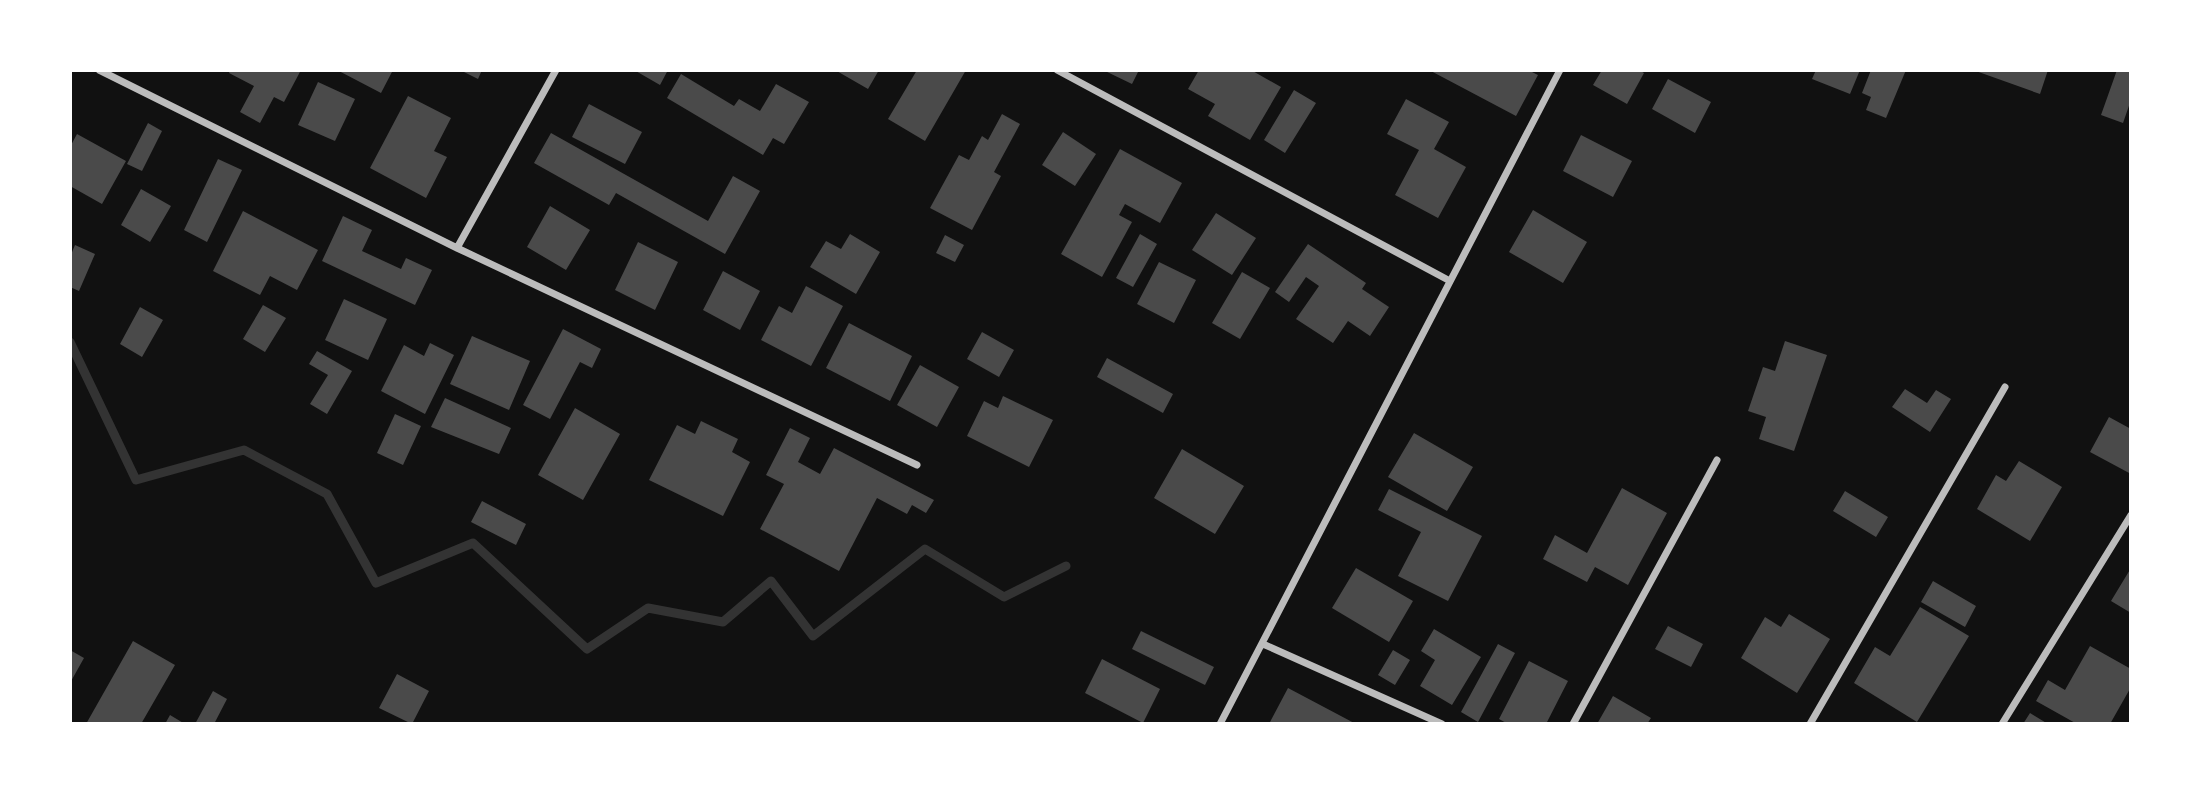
<svg xmlns="http://www.w3.org/2000/svg" width="2201" height="794" viewBox="0 0 2201 794" font-family="'Nunito Sans',sans-serif">
<style>
.lines{fill:none;stroke-linecap:round;stroke-linejoin:round}
.stream{stroke:#333;stroke-width:9}
.building{fill:#4a4a4a}
.minor{stroke:#bcbcbc;stroke-width:7}
</style>
<rect width="100%" height="100%" fill="#111"/>
<g class="lines">
<path class="stream" d="M70 342 136 480 244 450 327 494 376 583 473 543 587 649 648 608 723 622 771 581 813 636 925 549 1004 597 1066 566"/>
</g>
<path class="building" d="M230 70H301L284 102 274 97 260 123 240 112 254 86 229 73Z
M337 70H393L381 93Z
M460 70H482L478 79Z
M634 70H668L660 85Z
M835 70H879L868 89Z
M917 70H966L925 141 888 119Z
M1103 70H1139L1132 84Z
M1199 70H1251L1281 87 1250 140 1208 116 1215 104 1188 89Z
M1429 70H1528L1538 75 1516 116Z
M1602 70H1639L1644 73 1627 104 1593 85Z
M1816 70H1860L1850 94 1812 79Z
M1871 70H1906L1886 118 1866 110 1871 97 1862 93Z
M1973 70H2048L2040 94Z
M2117 70H2131V100L2123 123 2101 115Z
M681 74 734 106 739 99 760 111 776 84 809 102 784 144 773 138 763 155 667 98Z
M1668 79 1711 102 1695 133 1652 109Z
M318 82 355 99 335 141 298 125Z
M1294 90 1316 103 1285 153 1264 140Z
M408 96 451 118 434 151 447 157 426 198 370 168Z
M1406 99 1449 122 1434 149 1466 167 1438 218 1395 195 1419 150 1387 134Z
M589 104 642 132 625 164 572 137Z
M1002 114 1020 124 994 172 1001 176 972 230 930 208 959 155 969 160 982 136 988 140Z
M148 123 162 131 142 171 127 164Z
M1063 132 1096 154 1075 186 1042 165Z
M551 133 708 221 733 176 760 191 725 254 616 193 609 205 534 163Z
M77 134 126 161 102 204 70 186V147Z
M1581 135 1632 161 1613 197 1563 171Z
M1120 149 1182 183 1160 223 1125 204 1119 215 1132 222 1102 277 1061 254Z
M218 159 242 170 207 242 184 230Z
M141 189 171 206 150 242 121 225Z
M550 206 590 230 566 270 527 247Z
M1533 210 1587 242 1563 283 1509 252Z
M243 211 318 250 297 290 270 276 260 295 213 271Z
M1216 213 1256 238 1232 275 1192 250Z
M343 216 372 230 362 251 401 269 406 258 432 270 415 305 322 261Z
M850 234 880 252 856 294 810 267 826 241 841 249Z
M1140 234 1157 244 1133 287 1116 278Z
M945 235 964 245 955 262 936 253Z
M638 242 678 262 655 310 615 290Z
M1308 244 1366 283 1362 289 1389 307 1370 336 1348 321 1333 343 1296 319 1319 286 1306 277 1289 302 1275 292Z
M75 245 95 254 79 291 70 287V257Z
M1159 262 1196 280 1174 323 1137 304Z
M723 271 760 291 740 330 703 310Z
M1242 272 1270 288 1240 339 1212 323Z
M806 286 843 306 811 366 761 340 779 306 792 313Z
M344 299 387 319 368 360 325 340Z
M263 305 286 318 265 352 243 339Z
M140 307 163 320 142 357 120 344Z
M849 323 912 356 890 401 826 368Z
M563 329 601 349 592 368 580 362 550 419 523 405Z
M982 332 1014 350 999 377 967 359Z
M472 336 530 361 509 410 450 384Z
M1785 341 1827 355 1794 451 1759 439 1766 417 1748 411 1763 367 1775 371Z
M430 343 454 355 425 414 381 391 404 345 424 356Z
M317 351 352 371 327 414 310 404 328 375 309 364Z
M1107 358 1173 394 1163 413 1097 377Z
M920 365 959 387 937 427 897 405Z
M1905 389 1927 403 1936 390 1951 399 1930 432 1892 407Z
M1003 396 1053 420 1029 467 967 436 984 401 998 408Z
M445 398 511 428 499 454 431 427Z
M575 408 620 434 583 500 538 475Z
M395 414 421 426 403 465 377 453Z
M2109 417 2131 429V474L2090 452Z
M701 421 738 439 732 452 750 462 723 516 649 480 677 425 695 434Z
M790 428 810 438 798 462 820 474 834 448 934 500 926 513 912 505 907 514 877 498 839 571 760 529 784 484 766 475Z
M1414 433 1473 467 1447 511 1388 477Z
M1182 449 1244 486 1215 534 1154 498Z
M2019 461 2062 487 2030 541 1977 509 1996 475 2006 481Z
M1622 488 1667 513 1628 585 1595 567 1587 582 1543 559 1555 535 1587 553Z
M1389 489 1482 536 1448 601 1398 576 1421 532 1378 510Z
M1845 491 1888 517 1876 537 1833 511Z
M482 501 526 524 516 545 471 522Z
M1356 568 1413 601 1389 642 1332 608Z
M2131 568V613L2111 601Z
M1933 581 1976 606 1965 627 1921 602Z
M1920 607 1969 636 1917 722 1854 683 1875 647 1890 656Z
M1789 614 1830 639 1797 693 1741 658 1765 617 1781 627Z
M1668 626 1703 644 1691 667 1655 649Z
M1434 629 1481 657 1452 705 1420 686 1435 660 1421 651Z
M1141 631 1214 667 1205 685 1132 649Z
M133 641 175 665 141 724H86Z
M1498 644 1515 653 1478 722 1461 712Z
M2090 646 2131 669V687L2110 724H2077L2036 701 2048 680 2065 690Z
M70 650 84 658 70 683Z
M1393 650 1410 660 1395 685 1378 675Z
M1102 659 1160 689 1143 723 1085 693Z
M1529 661 1568 681 1546 724H1508L1499 719Z
M397 674 429 691 412 724 379 708Z
M1288 688 1356 724H1269Z
M213 691 227 699 214 724H195Z
M1613 696 1651 718 1647 724H1597Z
M2030 713 2048 724H2023Z
M170 715 185 724H165Z"/>
<g class="lines">
<path class="minor" d="M99 70 457 248 917 465
M1057 70 1450 281
M457 248 556 70
M1263 644 1442 724
M1220 724 1560 70
M1573 724 1717 460
M1810 724 2005 387
M2002 724 2131 515"/>
</g>
<rect width="2201" height="794" fill="none" stroke="#ffffff" stroke-width="144"/>
</svg>
